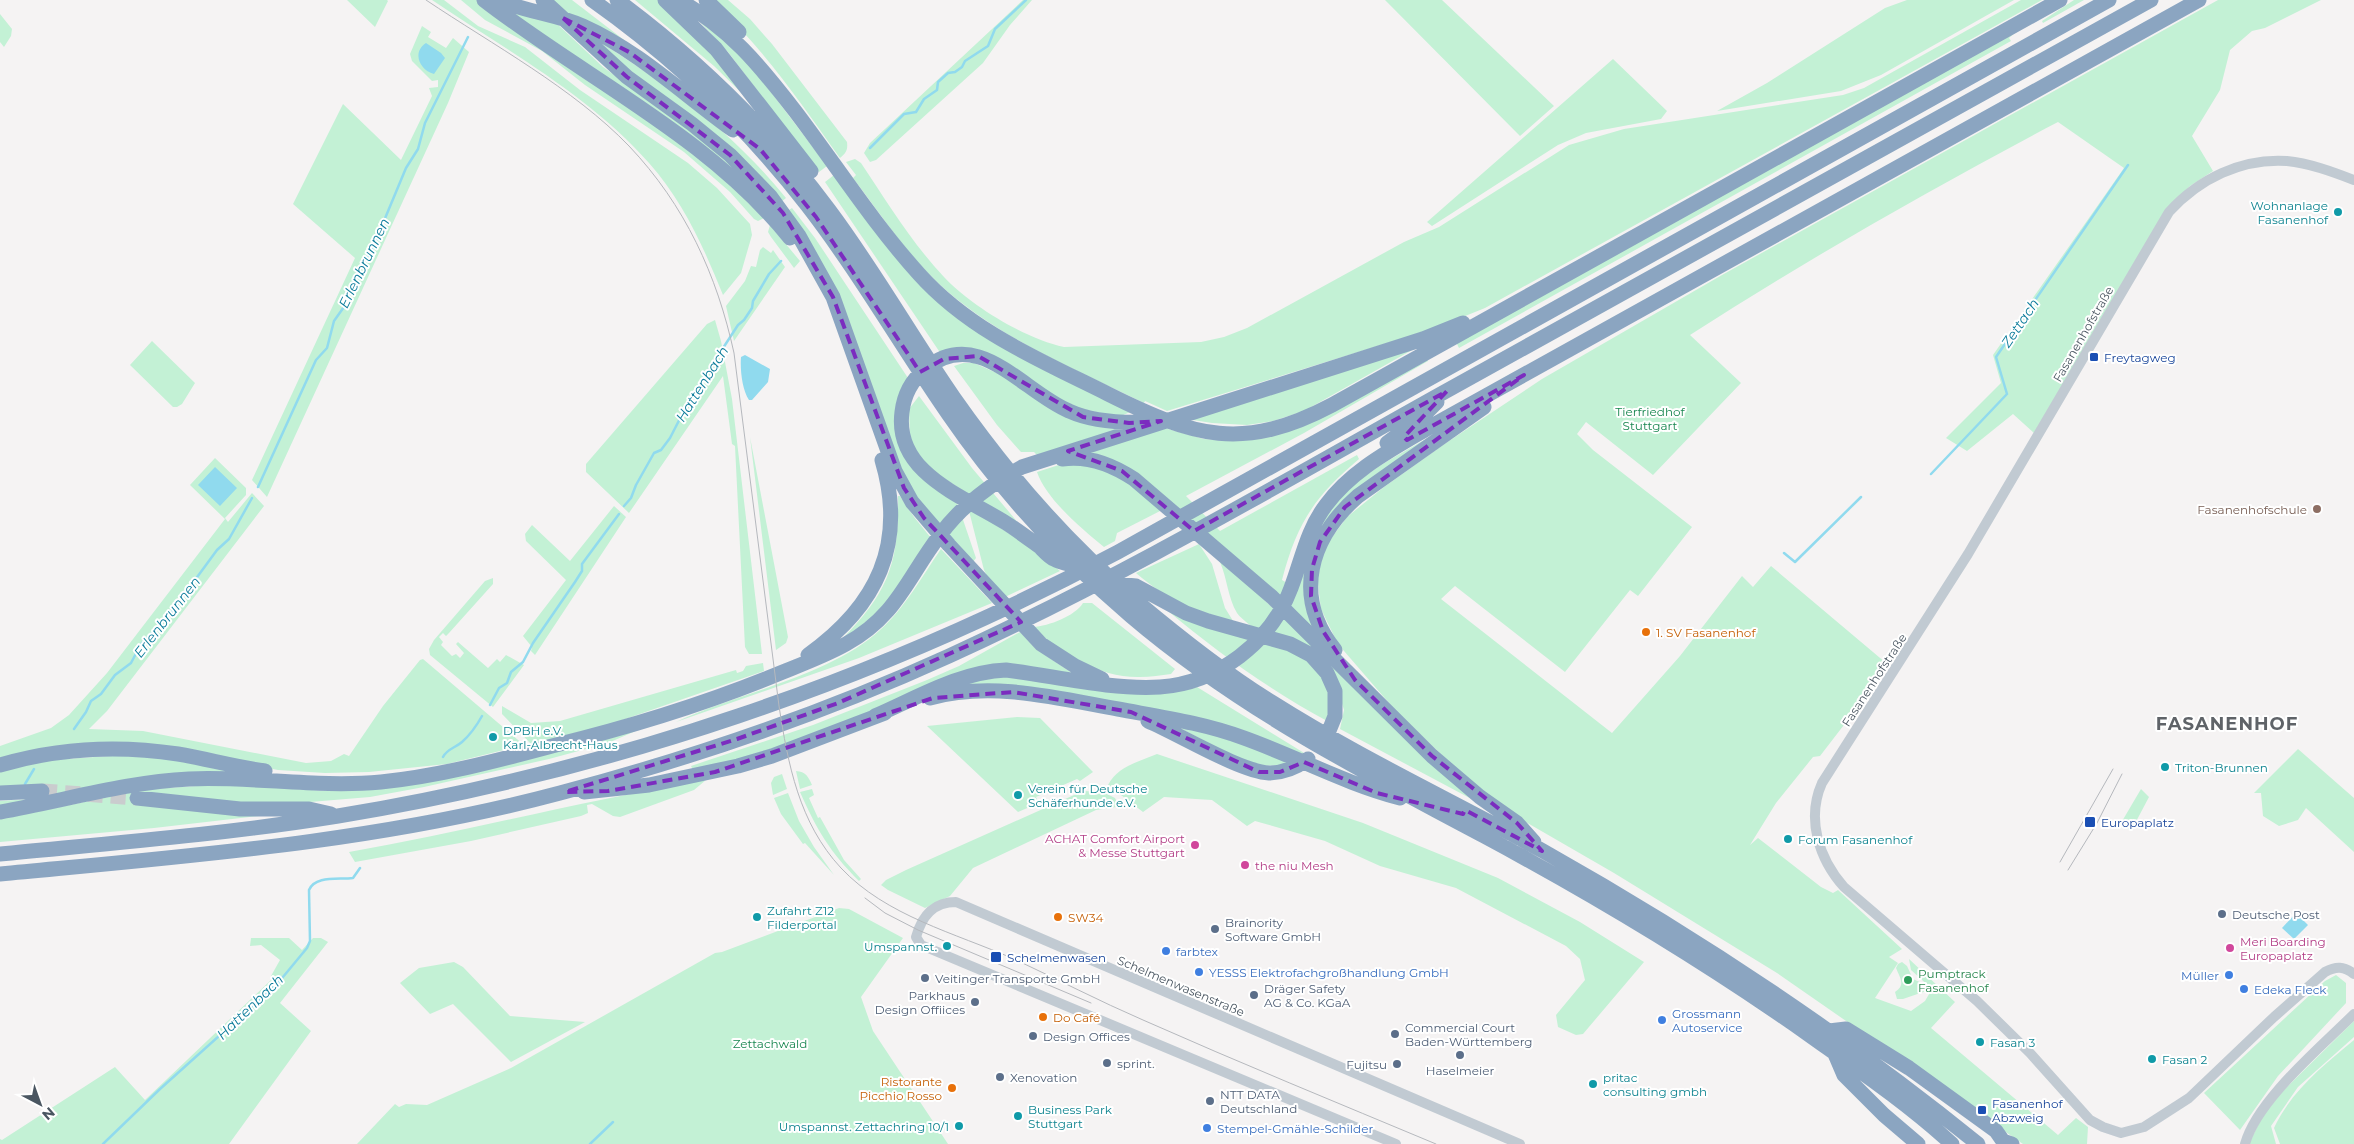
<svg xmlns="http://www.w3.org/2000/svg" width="2354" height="1144" viewBox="0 0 2354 1144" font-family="Montserrat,sans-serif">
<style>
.green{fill:#c3f1d5}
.water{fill:#90daee}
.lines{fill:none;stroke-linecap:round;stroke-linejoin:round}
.stream{stroke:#90daee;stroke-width:2.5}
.highway-tunnel{stroke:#caccce;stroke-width:15;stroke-dasharray:15 8;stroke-linecap:butt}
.minor{stroke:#c1cad2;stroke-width:10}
.highway{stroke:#8ba5c1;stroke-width:15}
.tram{stroke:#b5b8bd;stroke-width:1}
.marked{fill:none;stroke:#7b2cbf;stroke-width:4;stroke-dasharray:10 6;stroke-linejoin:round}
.culture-dot{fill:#0f9aa8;stroke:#fff;stroke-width:2}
.transit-dot{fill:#1a4fb4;stroke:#fff;stroke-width:2}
.education-dot{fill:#8d6e63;stroke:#fff;stroke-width:2}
.food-dot{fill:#e8710a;stroke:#fff;stroke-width:2}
.hotel-dot{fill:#d1479c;stroke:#fff;stroke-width:2}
.service-dot{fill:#5c6f8a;stroke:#fff;stroke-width:2}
.shop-dot{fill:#3f7fe0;stroke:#fff;stroke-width:2}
.leisure-dot{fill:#2e9e5b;stroke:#fff;stroke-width:2}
.labels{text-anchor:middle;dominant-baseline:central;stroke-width:4;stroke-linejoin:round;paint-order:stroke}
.culture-label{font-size:12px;fill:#0d838f;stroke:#fff;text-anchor:start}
.street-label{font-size:12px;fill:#4a5661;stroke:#fff}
.transit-label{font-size:12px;fill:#164399;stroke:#fff;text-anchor:start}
.park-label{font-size:12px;fill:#17864f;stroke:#fff}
.education-label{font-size:12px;fill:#785e54;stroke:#fff;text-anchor:end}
.food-label{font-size:12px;fill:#c56008;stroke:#fff;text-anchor:start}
.hotel-label{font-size:12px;fill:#b23c85;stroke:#fff;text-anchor:start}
.service-label{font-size:12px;fill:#4e5e75;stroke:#fff;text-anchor:start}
.shop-label{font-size:12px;fill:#366cbe;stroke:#fff;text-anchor:start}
.leisure-label{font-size:12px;fill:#27864d;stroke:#fff;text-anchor:start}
.water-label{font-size:14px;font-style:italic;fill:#0c7c9b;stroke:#fff}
.district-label{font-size:18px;font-weight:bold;letter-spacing:1px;fill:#5f6368;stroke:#fff}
</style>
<rect width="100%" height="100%" fill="#f5f3f3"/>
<path class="green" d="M347 0H387L388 1 375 27Z
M432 0H444L478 26 525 47 580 90 688 163 717 188 750 224 752 235 741 273 723 295C704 248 683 201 649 163 589 95 506 50 432 0Z
M461 0H477L704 159 764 218 758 221 754 219 730 192 684 152 585 85 542 51 485 20Z
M552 0H572L658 66 572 17Z
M635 0H659L680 18 760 111 714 66Z
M711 0H728L750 19 772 44 847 142C848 150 846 153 840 158 800 102 762 46 711 0Z
M1023 0H1032L1010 25 983 63 876 160 870 162 864 153 870 143Z
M1385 0H1442L1554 106 1520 136Z
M1907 0H2014L1881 75 1841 91 1717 111 1767 83 1885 8Z
M2021 0H2042L1485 308 1433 329 1167 411 1145 401 1144 403C1072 368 996 337 937 282 905 252 880 213 853 178L856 175 846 162 855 159 861 163C887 202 912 243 944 277 971 306 1026 339 1064 347L1201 342 1224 337 1247 328 1404 242 1439 227 1569 145 1624 129 1843 95 1864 88Z
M2074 0H2084L2043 23 2042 21Z
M2218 0H2321L2265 28 2252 31 2230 50 2220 90 2192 136 2213 171 2190 186 2160 219 2034 433 2013 414 1967 451 1946 438 2001 383 1993 355 2124 168 2058 122C1932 188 1810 258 1690 335L1741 383 1653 475 1586 422 1577 434 1593 450 1692 527 1638 596 1630 590 1565 672 1455 586 1441 599 1612 733 1680 656 1742 576 1753 587 1771 566 1886 663 1887 668 1884 673 1820 756 1813 757 1776 803 1750 845 1758 838 1821 887 1833 893 1838 890 1902 949 1889 957 1898 963 1875 998 1911 1011 1925 1001 1932 989 1911 970 1909 959 1955 1002 1931 1028 2058 1135 2076 1118 2088 1127 2087 1144H2023L1777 973 1614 873 1510 813 1471 783 1395 710 1338 644 1321 609 1317 577 1324 548 1347 517 1384 487 1443 445 1542 379 1722 275Z
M506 8 553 20 603 67 695 133 749 182Z
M0 14 12 29 11 36 4 47 0 42Z
M703 21 752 67 827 166 819 172 728 52 701 23Z
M422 26 431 32 428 37 446 48 453 38 469 52 448 103 267 497 252 480 355 258 293 204 343 104 401 160 432 96 429 88 438 87V80L432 81 412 61 410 54Z
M2018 30 2009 38 2011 41 1459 348 1456 342Z
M595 39C666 83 733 132 786 198L781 202 638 80Z
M1613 59 1667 111 1661 119 1586 133 1558 145 1432 226 1427 222Z
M834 175 922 286 1130 412 1119 417 1068 406 1010 367 941 354 825 182Z
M792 208 815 238 908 378 897 432 958 505 976 558 973 562 929 514 906 481 789 210Z
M770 225 800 261 794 268 771 237 768 232Z
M763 247 771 253 773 250 785 267 734 341 726 306 745 281 751 266 756 267 760 250Z
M715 320 721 341 732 399 762 654H749L745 647 735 446 732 444 723 376 629 513 586 472V464L707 324Z
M152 341 195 383 182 404 177 407H173L130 365Z
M1428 341 1304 411 1273 421 1247 425 1212 423 1187 419Z
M1427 359 1428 361 1304 433 1186 496 1220 531 1357 455 1359 459C1314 497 1297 523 1282 580L1297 589C1302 573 1305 556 1311 541 1335 484 1389 461 1438 432L1365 486 1315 545 1317 631 1165 500 1080 454 1161 427 1204 439 1231 441Z
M963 363H974L1123 428 1037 455 1034 452H1021L997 425 954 366Z
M919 396 972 468 1020 525 1018 526 928 468 910 441 909 409Z
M750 437 788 637 786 643 776 650Z
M215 458 246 488V495L225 518 228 522 252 493 264 506 107 711 89 729 143 731 306 763 331 761 344 754 349 756 383 706 420 660 423 659 524 745 447 764 369 772 325 773 278 770 163 747 0 760V746L51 728 69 715 107 673 225 519 190 485Z
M1065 463 1112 470 1164 509 1117 533 1115 541 1104 547C1082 529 1046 499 1037 472Z
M898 496H900L914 517 931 538 878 617 842 639C889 592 899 562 898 496Z
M614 506 626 517 535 655 531 651 532 647 523 636 566 580 526 541 525 534 532 525 570 561Z
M968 507 1038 552 1060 571 1005 597 989 580 984 570Z
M1199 544 1212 564 1225 608 1235 624C1198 617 1164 597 1136 573Z
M941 549 992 603 859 658 676 722C738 693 830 676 880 630 904 609 923 575 941 549Z
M1222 560 1479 803 1340 729 1344 710 1334 678C1314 665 1248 629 1237 613 1228 598 1227 578 1220 562Z
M493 578V584L449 633 446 636 443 633 439 637 443 642 441 645 452 656 456 654 460 658 464 653 456 644 458 642 488 668 497 659 500 662 506 655 524 665 493 707 430 655 429 649 434 640 485 581Z
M1083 603H1092L1175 669 1171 674C1161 675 1151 677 1140 677 1100 678 1061 654 1033 627 1049 626 1075 616 1083 603Z
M1167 610C1198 620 1298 645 1316 668 1331 686 1330 700 1329 722 1271 691 1217 652 1167 610Z
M1020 632 1036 649 1072 673 1005 666 790 743 732 761 693 770 691 766 813 725 927 680 959 666Z
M763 663 764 671 608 725 531 744 502 714V706L531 723 560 721 736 670 737 673 743 671 746 666Z
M991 674 1168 692 1197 687 1322 764 1209 723 948 690Z
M1017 717 1040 718 1093 772 1080 781 1077 779 1036 797 1039 803 1018 812 927 726Z
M1168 722 1203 730 1289 760 1286 765 1253 766Z
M638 730 608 743 549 759 424 787 370 797 298 803 259 816 154 828 0 842V819L149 789 230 784 325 791 381 788Z
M2298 749 2354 798V852L2306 808 2298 820 2279 826 2263 816 2261 793H2254Z
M140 754 238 772 0 807V801L31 799 0 787V770L35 761Z
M1157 754 1363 823 1498 878 1580 922 1644 962 1583 1034 1576 1035 1558 1027 1556 1015 1585 980 1580 959 1566 946 1456 888 1380 866 1325 841 1255 821 1247 826 1212 800 1164 797 1143 812 1108 785C1118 766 1138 762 1157 754Z
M796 771C806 772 808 776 812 785L800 789Z
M782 774 787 789 773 795 771 783 774 777Z
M706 780 694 790 620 817 613 816 592 804 587 805 588 813 581 816 471 841 355 862 349 852C468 831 586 800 706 780Z
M812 789 814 795 809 798 818 818 820 817 844 860 861 879 859 881C829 851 817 830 800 792Z
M2141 789 2149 797 2131 831 2121 823Z
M1083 791 1103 792 1115 798 1118 804 1116 807 1096 810 973 868 950 896 925 908 888 890 881 885 886 880 906 870Z
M788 793 799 821 814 847 834 875 805 843 803 844 781 814 774 798Z
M839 908 849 909 903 938 861 997 873 1031 948 1144H357L395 1104 399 1107 406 1104 427 1105 511 1068 715 953 722 952Z
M251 938H289L302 950 313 938H321L328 942 280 1003 311 1031 229 1144H0V1139L2 1140 115 1067 145 1100 271 980V976L280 960 261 945 250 946Z
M454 962 463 967 510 1016 585 1022 511 1062 453 1004 430 1014 400 983 419 968Z
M1902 962 1907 966 1913 979 1926 985 1929 990 1903 999H1897L1895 992C1906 985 1900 978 1896 968L1898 964Z
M2336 975 2346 983V1003L2278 1076 2240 1130 2204 1093 2325 981Z
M2354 1021V1037L2298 1087 2271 1126 2276 1144H2249L2262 1117 2279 1095Z
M2354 1040V1144H2280L2274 1128C2291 1091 2324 1065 2354 1040Z"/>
<path class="water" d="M426 43 441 53 445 58 434 74C419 70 412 52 426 43Z
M745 355 770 369 768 382 752 400H749C742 390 740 369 741 357Z
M215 467 237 488 220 506 198 485Z
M2296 913 2308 925 2294 939 2282 928Z"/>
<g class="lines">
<path class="stream" d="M870 148 904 114 916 112 924 99 937 90 938 82 948 73 955 72 962 67 965 61 988 46 995 29 1026 0
M1931 474 2007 394 1996 357 2128 165
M258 487 316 360 327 348 334 321 346 304V299L360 267 371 252 406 168 418 149 425 123 468 37
M624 506 631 498 636 485 654 453 661 450 670 438 690 399 738 325 744 320 752 308 753 301 769 274 781 261
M1784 553 1795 562 1861 497
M490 705 499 688 507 683 511 672 523 662 533 643 575 582 582 571V564L619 514
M74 729 86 712 91 701 101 694 115 675 131 663 141 644 170 614 217 550 229 539 252 498
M443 757C447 749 455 748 462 742 470 735 477 725 482 716
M25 784 34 769
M103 1144 160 1089 278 983 307 948 310 941 309 890C315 875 339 880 353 878L360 868
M590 1144 613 1122"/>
<path class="highway-tunnel" d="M42 791 137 798"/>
<path class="minor" d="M2354 180C2333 172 2309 163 2287 161 2241 158 2199 179 2169 212L1968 554 1822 783C1806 819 1819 859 1844 887L1977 1001 2030 1053 2090 1120 2103 1127 2121 1133 2144 1127 2189 1098 2274 1017 2325 972C2336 966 2344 966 2354 974
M1396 1144 921 945 916 937C922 916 933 902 956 902L1520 1144
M2245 1144C2257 1100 2321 1047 2354 1014"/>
<path class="highway" d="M484 0C586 79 708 136 790 238
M499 0C526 12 556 14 583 26 639 51 684 95 733 130
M543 0 627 77 692 124 730 155 770 196 799 236 833 297 895 471 912 502 949 545 1041 644 1075 666 1102 679
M592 0C674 58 746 126 807 205 859 272 901 346 949 415 1000 489 1063 558 1131 616 1239 708 1360 770 1484 836 1596 896 1704 961 1808 1034 1857 1069 1907 1103 1952 1144
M617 0C698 60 769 129 829 210 874 270 911 336 954 398 1006 472 1066 542 1135 600 1179 637 1224 673 1273 703 1360 758 1453 801 1543 851 1696 937 1842 1034 1978 1144
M665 0 716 49 811 171
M678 0C728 26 761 67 795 111 836 165 873 223 919 274 970 331 1040 360 1108 394 1194 437 1243 452 1332 405L2060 0
M706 0 739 32
M1387 443 1423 416 1437 402
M1062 459C1089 455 1113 465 1134 479L1272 597 1432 756 1480 797 1517 823 1534 842
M1076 566C1069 564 1061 563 1054 559 1049 557 1044 551 1040 547 1029 539 1017 530 1006 523 963 496 894 473 902 412 904 395 912 380 925 369 978 325 1023 392 1069 411 1093 422 1121 423 1147 422
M1116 584 1136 586 1186 613 1208 621 1290 644 1311 655 1327 673 1335 691V716L1324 743
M1335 650C1292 596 1310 538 1358 496L1484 407
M808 655C877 606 907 544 882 460
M930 698C992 681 1057 698 1118 709 1161 717 1204 723 1244 738 1297 757 1346 784 1400 798
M875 716C917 698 959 672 1006 670 1055 676 1110 690 1160 687 1218 683 1271 642 1291 588 1302 559 1307 530 1326 505 1352 470 1391 450 1428 428L2199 0
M1148 721C1179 734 1239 771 1269 773 1283 773 1297 767 1308 759
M0 765C58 748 119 745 178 754 207 759 236 767 265 771
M584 792 649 785 738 766 772 756 885 713
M0 793 42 791
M137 798 240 809H309L331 814
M0 812C63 801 126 782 189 779 253 776 317 788 381 782 439 776 496 761 552 746 626 728 698 706 768 678 794 667 821 658 846 644 897 616 907 578 940 535 961 506 991 484 1022 467L1423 339 1463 323
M0 854C113 843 226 834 338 816 610 771 874 682 1118 552L2109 0
M0 874C188 856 377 842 560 793 693 758 824 713 949 656 1118 579 1278 485 1439 395 1676 263 1913 131 2151 0
M1829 1031 1846 1029 1909 1068 1996 1131 2003 1141 2012 1144
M1835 1054 1844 1075 1884 1115 1918 1144"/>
<path class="tram" d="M426 0C493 45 573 88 629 146 685 205 717 275 734 353L779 706C788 764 799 823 841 868 886 916 955 933 1014 959 1057 979 1099 1001 1143 1020 1240 1063 1338 1103 1436 1144
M2060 862 2113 769
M2068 870 2097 823 2122 774
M865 898 885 913 918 930 1091 1003"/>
</g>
<path class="marked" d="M563 18 629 52 760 149 816 217 920 372 944 359 978 356 1083 417 1129 423 1161 421 1068 451 1122 471 1194 531 1447 391 1404 437 1407 440 1524 375 1345 507 1320 542 1312 569 1311 596 1323 631 1355 680 1432 756 1517 823 1542 851 1465 810 1463 814 1377 793 1304 762 1280 772H1259L1131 712 1013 692 933 698 715 772 608 791 565 792 737 739 838 703 1021 622 924 518 904 488 833 297 783 213 730 155 627 77Z"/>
<g class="culture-dot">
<circle cx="2338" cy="212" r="5"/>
<circle cx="493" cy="737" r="5"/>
<circle cx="2165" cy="767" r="5"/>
<circle cx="1018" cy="795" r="5"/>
<circle cx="1788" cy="839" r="5"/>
<circle cx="757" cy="917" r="5"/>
<circle cx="947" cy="946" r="5"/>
<circle cx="1980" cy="1042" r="5"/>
<circle cx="2152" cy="1059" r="5"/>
<circle cx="1593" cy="1084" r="5"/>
<circle cx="1018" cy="1116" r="5"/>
<circle cx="959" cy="1126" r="5"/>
</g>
<g class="transit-dot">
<rect x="2089" y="352" width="10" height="10" rx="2.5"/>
<rect x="2084" y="816" width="12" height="12" rx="2.5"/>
<rect x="990" y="951" width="12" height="12" rx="2.5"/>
<rect x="1977" y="1105" width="10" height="10" rx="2.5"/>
</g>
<circle class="education-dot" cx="2317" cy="509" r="5"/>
<g class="food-dot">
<circle cx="1646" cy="632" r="5"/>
<circle cx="1058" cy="917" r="5"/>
<circle cx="1043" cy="1017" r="5"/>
<circle cx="952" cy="1088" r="5"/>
</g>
<g class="hotel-dot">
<circle cx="1195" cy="845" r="5"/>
<circle cx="1245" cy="865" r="5"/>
<circle cx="2230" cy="948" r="5"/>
</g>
<g class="service-dot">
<circle cx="2222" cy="914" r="5"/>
<circle cx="1215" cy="929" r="5"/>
<circle cx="925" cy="978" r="5"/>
<circle cx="1254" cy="995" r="5"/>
<circle cx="975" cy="1002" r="5"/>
<circle cx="1395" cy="1034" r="5"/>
<circle cx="1033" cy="1036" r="5"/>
<circle cx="1460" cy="1055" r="5"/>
<circle cx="1107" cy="1063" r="5"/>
<circle cx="1397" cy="1064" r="5"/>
<circle cx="1000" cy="1077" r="5"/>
<circle cx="1210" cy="1101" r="5"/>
</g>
<g class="shop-dot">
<circle cx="1166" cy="951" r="5"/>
<circle cx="1199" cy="972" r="5"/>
<circle cx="2229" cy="975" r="5"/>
<circle cx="2244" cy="989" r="5"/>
<circle cx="1662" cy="1020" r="5"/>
<circle cx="1207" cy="1128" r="5"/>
</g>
<circle class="leisure-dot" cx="1908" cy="980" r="5"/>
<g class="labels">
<g class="culture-label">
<text x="2328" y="205" text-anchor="end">Wohnanlage<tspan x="2328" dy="14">Fasanenhof</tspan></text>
<text x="503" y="730">DPBH e.V.<tspan x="503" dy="14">Karl-Albrecht-Haus</tspan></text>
<text x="2175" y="767">Triton-Brunnen</text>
<text x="1028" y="788">Verein für Deutsche<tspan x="1028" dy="14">Schäferhunde e.V.</tspan></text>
<text x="1798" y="839">Forum Fasanenhof</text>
<text x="767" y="910">Zufahrt Z12<tspan x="767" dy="14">Filderportal</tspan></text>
<text x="937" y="946" text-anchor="end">Umspannst.</text>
<text x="1990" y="1042">Fasan 3</text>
<text x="2162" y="1059">Fasan 2</text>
<text x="1603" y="1077">pritac<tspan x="1603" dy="14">consulting gmbh</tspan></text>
<text x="1028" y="1109">Business Park<tspan x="1028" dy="14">Stuttgart</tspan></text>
<text x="949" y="1126" text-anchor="end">Umspannst. Zettachring 10/1</text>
</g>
<g class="street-label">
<text transform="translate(2083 334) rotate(-60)">Fasanenhofstraße</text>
<text transform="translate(1874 680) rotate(-57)">Fasanenhofstraße</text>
<text transform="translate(1181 986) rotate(23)">Schelmenwasenstraße</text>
</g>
<g class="transit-label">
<text x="2104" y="357">Freytagweg</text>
<text x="2101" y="822">Europaplatz</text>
<text x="1007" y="957">Schelmenwasen</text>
<text x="1992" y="1103">Fasanenhof<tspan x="1992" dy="14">Abzweig</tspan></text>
</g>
<g class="park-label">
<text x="1650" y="411">Tierfriedhof<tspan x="1650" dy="14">Stuttgart</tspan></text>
<text x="770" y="1043">Zettachwald</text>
</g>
<g class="education-label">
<text x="2307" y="509">Fasanenhofschule</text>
</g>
<g class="food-label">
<text x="1656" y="632">1. SV Fasanenhof</text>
<text x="1068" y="917">SW34</text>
<text x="1053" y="1017">Do Café</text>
<text x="942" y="1081" text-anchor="end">Ristorante<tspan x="942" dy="14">Picchio Rosso</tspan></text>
</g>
<g class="hotel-label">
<text x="1185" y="838" text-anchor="end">ACHAT Comfort Airport<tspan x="1185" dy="14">&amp; Messe Stuttgart</tspan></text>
<text x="1255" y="865">the niu Mesh</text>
<text x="2240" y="941">Meri Boarding<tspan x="2240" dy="14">Europaplatz</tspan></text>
</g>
<g class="service-label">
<text x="2232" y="914">Deutsche Post</text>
<text x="1225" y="922">Brainority<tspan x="1225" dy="14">Software GmbH</tspan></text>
<text x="935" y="978">Veitinger Transporte GmbH</text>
<text x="1264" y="988">Dräger Safety<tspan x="1264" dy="14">AG &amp; Co. KGaA</tspan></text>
<text x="965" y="995" text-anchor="end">Parkhaus<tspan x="965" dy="14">Design Offiices</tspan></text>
<text x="1405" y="1027">Commercial Court<tspan x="1405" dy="14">Baden-Württemberg</tspan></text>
<text x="1043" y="1036">Design Offices</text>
<text x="1117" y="1063">sprint.</text>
<text x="1387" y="1064" text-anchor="end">Fujitsu</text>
<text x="1460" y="1070" text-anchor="middle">Haselmeier</text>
<text x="1010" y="1077">Xenovation</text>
<text x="1220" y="1094">NTT DATA<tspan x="1220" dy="14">Deutschland</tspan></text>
</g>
<g class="shop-label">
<text x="1176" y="951">farbtex</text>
<text x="1209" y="972">YESSS Elektrofachgroßhandlung GmbH</text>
<text x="2219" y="975" text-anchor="end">Müller</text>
<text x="2254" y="989">Edeka Fleck</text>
<text x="1672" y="1013">Grossmann<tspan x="1672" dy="14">Autoservice</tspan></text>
<text x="1217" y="1128">Stempel-Gmähle-Schilder</text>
</g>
<g class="leisure-label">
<text x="1918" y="973">Pumptrack<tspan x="1918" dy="14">Fasanenhof</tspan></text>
</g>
<g class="water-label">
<text transform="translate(364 263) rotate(-64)">Erlenbrunnen</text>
<text transform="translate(2020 323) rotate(-56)">Zettach</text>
<text transform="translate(702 384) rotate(-58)">Hattenbach</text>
<text transform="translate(167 617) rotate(-52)">Erlenbrunnen</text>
<text transform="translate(250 1007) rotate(-44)">Hattenbach</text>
</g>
<g class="district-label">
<text x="2227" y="724">FASANENHOF</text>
</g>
</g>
<g transform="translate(40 1104) rotate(139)" stroke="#ffffff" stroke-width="4" paint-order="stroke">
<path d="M0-4L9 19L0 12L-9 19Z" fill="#4a5661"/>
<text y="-8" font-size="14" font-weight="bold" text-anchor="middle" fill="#4a5661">N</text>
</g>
</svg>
